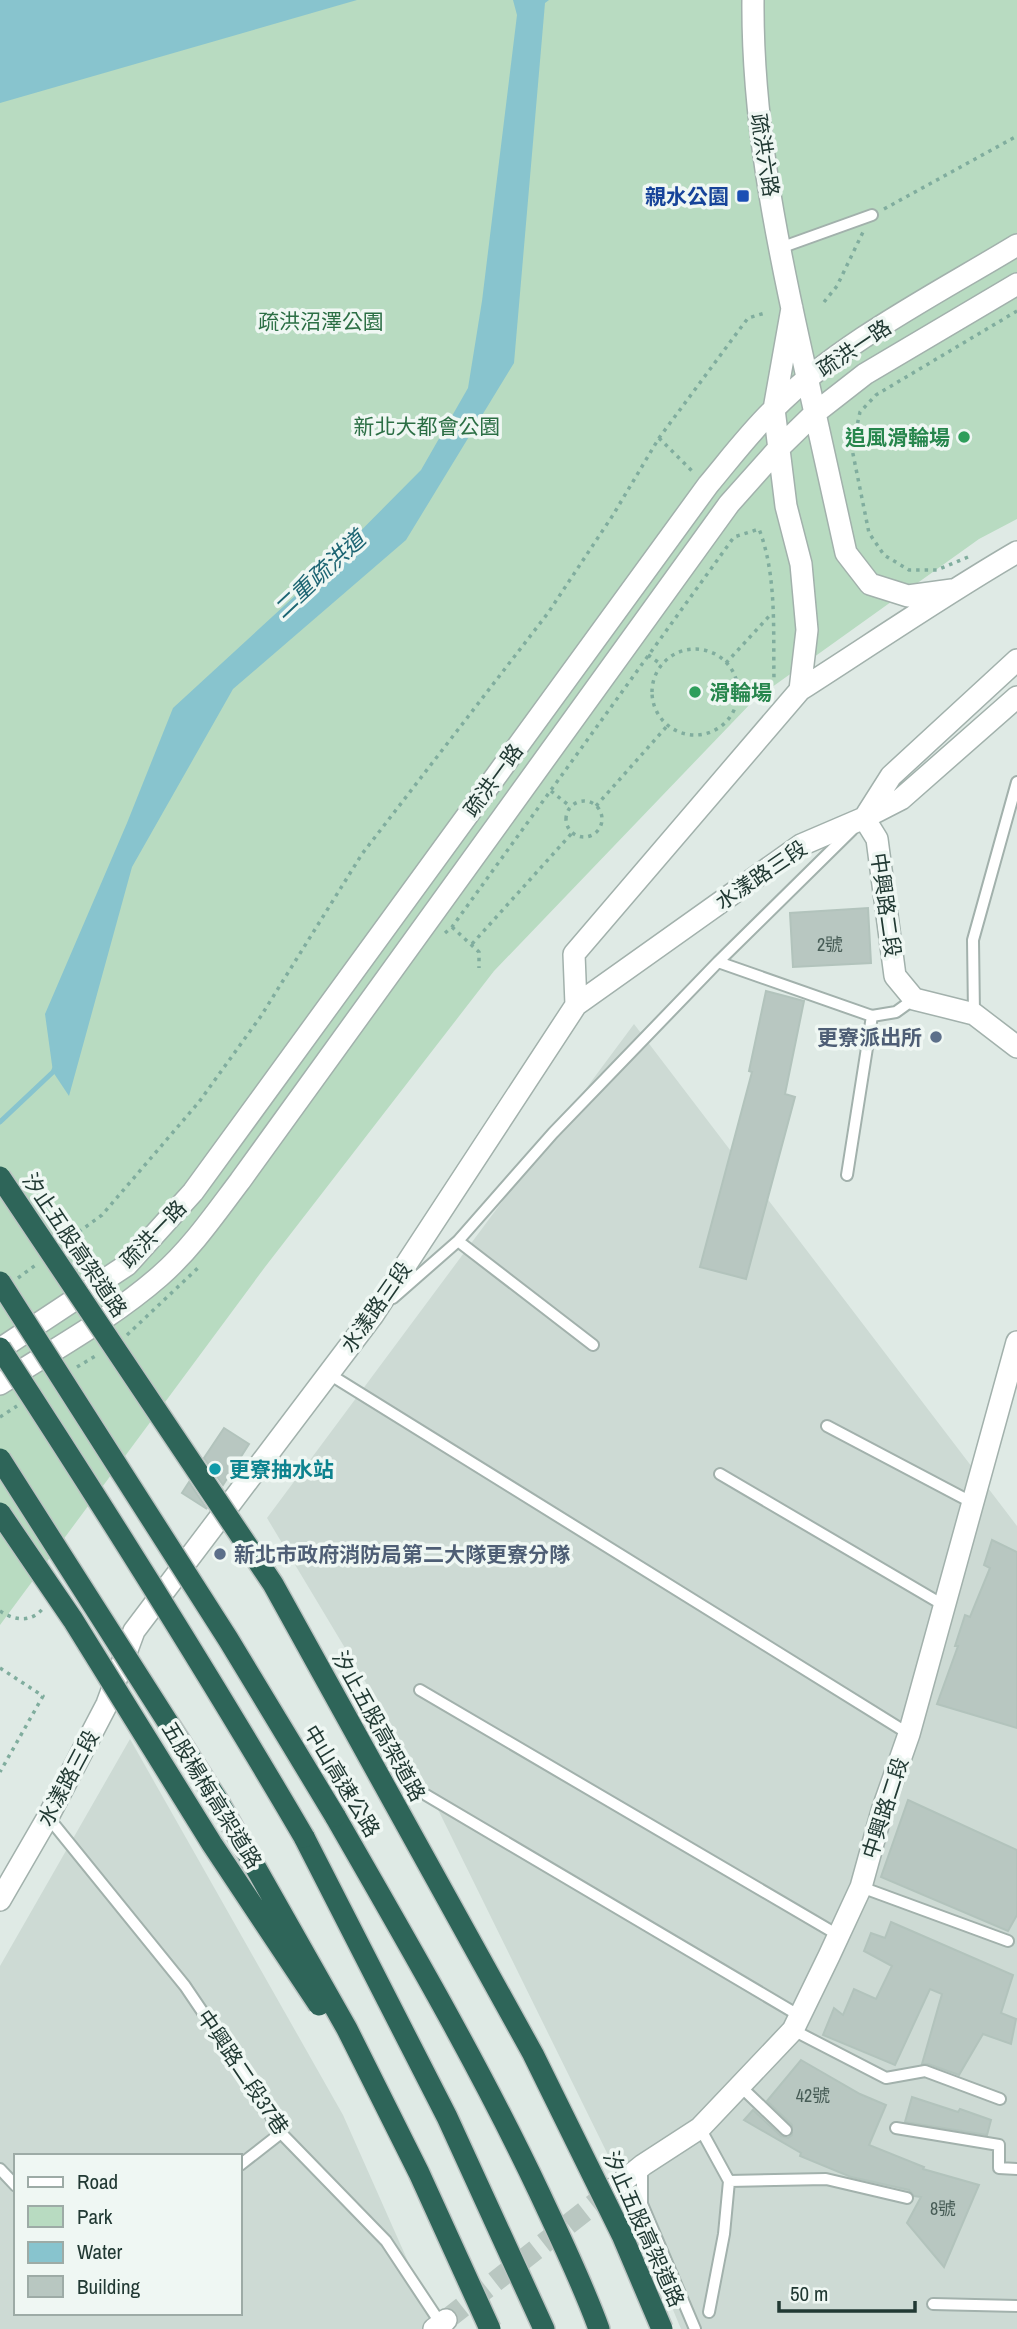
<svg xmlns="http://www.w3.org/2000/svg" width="1017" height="2329" viewBox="0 0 1017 2329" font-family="'Archivo Narrow','Noto Sans TC',sans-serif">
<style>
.built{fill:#cddad4;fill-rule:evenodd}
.green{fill:#b8dbc1}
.water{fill:#88c4ce}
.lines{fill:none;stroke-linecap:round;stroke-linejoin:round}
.stream{stroke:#88c4ce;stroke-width:5}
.building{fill:#b8c7c1;stroke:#b2c3bc;stroke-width:2}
.tertiary-tunnel{stroke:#b9c7c1;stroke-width:21;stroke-dasharray:21 10;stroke-linecap:butt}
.service-casing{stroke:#a2b1ac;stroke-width:14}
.tertiary-casing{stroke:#a2b1ac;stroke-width:24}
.motorway-casing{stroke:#bcc4c2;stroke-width:24}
.path{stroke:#80ad9e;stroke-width:3.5;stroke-dasharray:3.5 5;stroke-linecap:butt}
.service{stroke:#fff;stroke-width:10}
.tertiary{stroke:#fff;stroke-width:21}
.motorway{stroke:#2e6559;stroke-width:21}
.motorway-bridge-casing{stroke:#bcc4c2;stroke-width:24;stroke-linecap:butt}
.motorway-bridge{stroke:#2e6559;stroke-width:21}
.transit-dot{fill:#1a4fb4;stroke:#eff7f3;stroke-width:2.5}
.leisure-dot{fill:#2e9e5b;stroke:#eff7f3;stroke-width:2.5}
.service-dot{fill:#5c6f8a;stroke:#eff7f3;stroke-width:2.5}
.culture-dot{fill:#0f9aa8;stroke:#eff7f3;stroke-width:2.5}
.labels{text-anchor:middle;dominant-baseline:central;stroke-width:7;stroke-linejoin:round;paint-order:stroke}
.number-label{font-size:18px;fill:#475c56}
.street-label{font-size:21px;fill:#213933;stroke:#eff7f3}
.transit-label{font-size:21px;font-weight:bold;fill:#164399;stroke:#eff7f3;text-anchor:end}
.park-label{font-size:21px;fill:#2c6f45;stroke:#eff7f3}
.leisure-label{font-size:21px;font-weight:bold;fill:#27864d;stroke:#eff7f3;text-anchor:end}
.service-label{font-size:21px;font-weight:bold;fill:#4e5e75;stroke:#eff7f3;text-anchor:end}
.culture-label{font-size:21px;font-weight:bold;fill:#0d838f;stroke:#eff7f3;text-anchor:start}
.water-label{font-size:23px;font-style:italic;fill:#1d6573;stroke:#eff7f3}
</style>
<rect width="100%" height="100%" fill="#dfeae5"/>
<path class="built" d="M634 1024 1017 1526V2329H681L611 2161 420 1773 267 1518Z
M130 1739 343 2115 438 2329H0V1966ZM16 2156H240V2313H16Z"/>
<path class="green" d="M0 0H1017V519L979 539 754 700 494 971 265 1267 0 1625Z"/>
<path class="water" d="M0 0H357L0 103Z
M513 0H549L545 3 514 363 406 540 233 689 132 867 69 1096 53 1072 45 1014 127 823 173 708 309 583 421 470 468 388 482 301 517 15Z"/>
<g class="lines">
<path class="stream" d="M0 1122 53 1072 55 1068"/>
</g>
<path class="building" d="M868 908 871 963 793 967 790 913Z
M766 991 804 1001 785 1094 795 1097 746 1279 700 1267 752 1072 749 1071Z
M224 1428 249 1444 223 1485 204 1458Z
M189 1482 207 1509 182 1493Z
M992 1540 1017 1552V1728L937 1704 958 1646H955L965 1615 970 1617 990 1568 984 1565Z
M908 1800 1017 1850V1915L1008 1931 881 1877Z
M891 1922 1013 1975 1001 2013 1016 2019 1011 2044 983 2034 959 2075 928 2064H922L942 1994 930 1989 895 2065 823 2035 834 2008 843 2015 854 1989 876 1999 892 1966 864 1951 871 1933 885 1938Z
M801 2060 860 2094 886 2105 869 2145 924 2167 923 2169 979 2185 944 2267 907 2223 921 2197 914 2196 909 2190 851 2177 800 2156 801 2153 744 2120 753 2110 781 2136 788 2138 792 2135V2125L767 2101Z
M912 2097 958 2112 960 2109 991 2120 987 2135 905 2122Z"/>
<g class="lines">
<path class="tertiary-tunnel" d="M446 2320 612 2190"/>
<g class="service-casing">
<path id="service" d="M780 248 872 215
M718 962 872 1016 896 1012 914 999
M974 1014 973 940 1017 782
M847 1175 872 1016
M458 1241 593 1345
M393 1298 458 1241 553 1133 718 962 852 830
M329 1374 909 1734
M827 1426 973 1503
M720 1474 945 1606
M420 1690 838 1935
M426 1795 800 2016
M48 1817 185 1986 252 2085 281 2133 386 2241 443 2327
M861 1887 1008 1941
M793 2030 886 2078 925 2071 1000 2099
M740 2086 786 2130
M700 2128 729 2181 826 2179 907 2198
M896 2128 999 2145V2168L1017 2169
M240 2165 281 2133
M642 2168V2204L695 2329
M0 2169 16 2186
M933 2304 1017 2306
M709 2312 724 2234 729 2181"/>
</g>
<g class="tertiary-casing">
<path id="tertiary" d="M753 0C752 115 774 228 799 341 815 412 830 483 846 553L870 584 908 596 952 590
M800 690C872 644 943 595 1017 552
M865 817 891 776 1017 660
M864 818 877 839 895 976 914 999 974 1014 1017 1047
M576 1005 574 954 800 690 807 630 801 564 786 506 774 409 792 308
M0 1349 127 1265 193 1192 708 485C729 460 750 432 774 409 839 343 938 293 1017 245
M0 1384C53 1350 112 1318 160 1276 191 1249 215 1214 240 1181L729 504 778 449 815 413 865 374 1017 284
M0 1900 48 1817 107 1704 134 1631 373 1315 576 1005 801 845 864 818 901 799 1017 697
M612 2190 643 2165 700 2128 793 2030 829 1956 861 1887 882 1811 909 1734 1017 1342
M434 2329 446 2320"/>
</g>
<g class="motorway-casing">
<path id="motorway" d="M335 1816C406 1940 478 2063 539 2192 560 2237 582 2282 599 2329
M304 1837 447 2117 544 2329"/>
</g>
<path class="path" d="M884 209 1017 136
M824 302 837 286 863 232
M659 438 694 473
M968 557 937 570H909L884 555 869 533 852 449 860 412 876 395 1017 311
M652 692a43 43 0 1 1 86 0a43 43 0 1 1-86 0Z
M648 655 662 665
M726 663 772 613
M551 791 571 807
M566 819a18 18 0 1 1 36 0a18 18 0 1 1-36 0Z
M596 806 668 725
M452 927 479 952V968
M445 933 452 927 734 537 759 529C777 575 773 631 774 680
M472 944 572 833
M65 1242 102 1215 199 1102 261 1016 362 854 548 613 613 515 659 438 748 318 765 313
M18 1278 37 1264
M127 1335 200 1266
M77 1367 97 1355
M0 1417 17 1406
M0 1611C15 1621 32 1623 44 1607
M0 1668 43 1696 0 1772"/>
<use href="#service" class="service"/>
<use href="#tertiary" class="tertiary"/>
<use href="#motorway" class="motorway"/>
<g class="motorway-bridge-casing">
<path id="motorway-bridge" d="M0 1177 273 1584 533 2054 622 2235 662 2329
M0 1282 228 1639 335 1816
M0 1348C105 1509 207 1671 304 1837
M0 1459 218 1801 347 2029 419 2173 490 2329
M0 1513 73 1620 212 1844 319 2005"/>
</g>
<use href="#motorway-bridge" class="motorway-bridge"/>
</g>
<rect class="transit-dot" x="736" y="189" width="14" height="14" rx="3.5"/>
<g class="leisure-dot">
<circle cx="964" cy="437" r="7"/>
<circle cx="695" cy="692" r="7"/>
</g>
<g class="service-dot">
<circle cx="936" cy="1037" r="7"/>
<circle cx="220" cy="1554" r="7"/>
</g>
<circle class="culture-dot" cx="215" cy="1469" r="7"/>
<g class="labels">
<g class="number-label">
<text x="830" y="944">2號</text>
<text x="813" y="2095">42號</text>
<text x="943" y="2208">8號</text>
</g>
<g class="street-label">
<text transform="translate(765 155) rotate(81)">疏洪六路</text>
<text transform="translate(854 348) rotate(-34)">疏洪一路</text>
<text transform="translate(493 780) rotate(-54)">疏洪一路</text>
<text transform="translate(761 875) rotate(-34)">水漾路三段</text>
<text transform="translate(886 905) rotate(82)">中興路二段</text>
<text transform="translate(153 1234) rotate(-46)">疏洪一路</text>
<text transform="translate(75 1245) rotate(56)">汐止五股高架道路</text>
<text transform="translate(376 1307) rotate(-55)">水漾路三段</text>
<text transform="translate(379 1726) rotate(61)">汐止五股高架道路</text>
<text transform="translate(68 1778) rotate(-62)">水漾路三段</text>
<text transform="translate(342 1781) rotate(59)">中山高速公路</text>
<text transform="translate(212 1795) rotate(58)">五股楊梅高架道路</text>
<text transform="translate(885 1808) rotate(-72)">中興路二段</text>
<text transform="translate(243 2072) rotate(56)">中興路二段37巷</text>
<text transform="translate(644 2229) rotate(66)">汐止五股高架道路</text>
</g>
<g class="transit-label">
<text x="729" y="196">親水公園</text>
</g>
<g class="park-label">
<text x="321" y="321">疏洪沼澤公園</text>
<text x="427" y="426">新北大都會公園</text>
</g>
<g class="leisure-label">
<text x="950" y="437">追風滑輪場</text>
<text x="709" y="692" text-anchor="start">滑輪場</text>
</g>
<g class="service-label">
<text x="922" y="1037">更寮派出所</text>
<text x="234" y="1554" text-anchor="start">新北市政府消防局第二大隊更寮分隊</text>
</g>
<g class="culture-label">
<text x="229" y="1469">更寮抽水站</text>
</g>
<g class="water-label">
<text transform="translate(319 574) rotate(-43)">二重疏洪道</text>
</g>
</g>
<rect x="14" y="2154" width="228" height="161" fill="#eff7f3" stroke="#9daba6" stroke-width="2"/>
<rect x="28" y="2177" width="35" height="10" fill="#ffffff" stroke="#9daba6" stroke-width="2"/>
<text x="77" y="2189" font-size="21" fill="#213933">Road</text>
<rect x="28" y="2206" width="35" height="21" fill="#b8dbc1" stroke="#9daba6" stroke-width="2"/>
<text x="77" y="2224" font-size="21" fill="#213933">Park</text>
<rect x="28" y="2242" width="35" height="21" fill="#88c4ce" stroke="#9daba6" stroke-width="2"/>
<text x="77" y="2259" font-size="21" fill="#213933">Water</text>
<rect x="28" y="2276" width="35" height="21" fill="#b8c7c1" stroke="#9daba6" stroke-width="2"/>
<text x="77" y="2294" font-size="21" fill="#213933">Building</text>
<path d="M779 2301v10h136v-10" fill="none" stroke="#213933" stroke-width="3.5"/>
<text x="790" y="2301" font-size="21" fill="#213933" stroke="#eff7f3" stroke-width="5" paint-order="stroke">50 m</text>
</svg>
